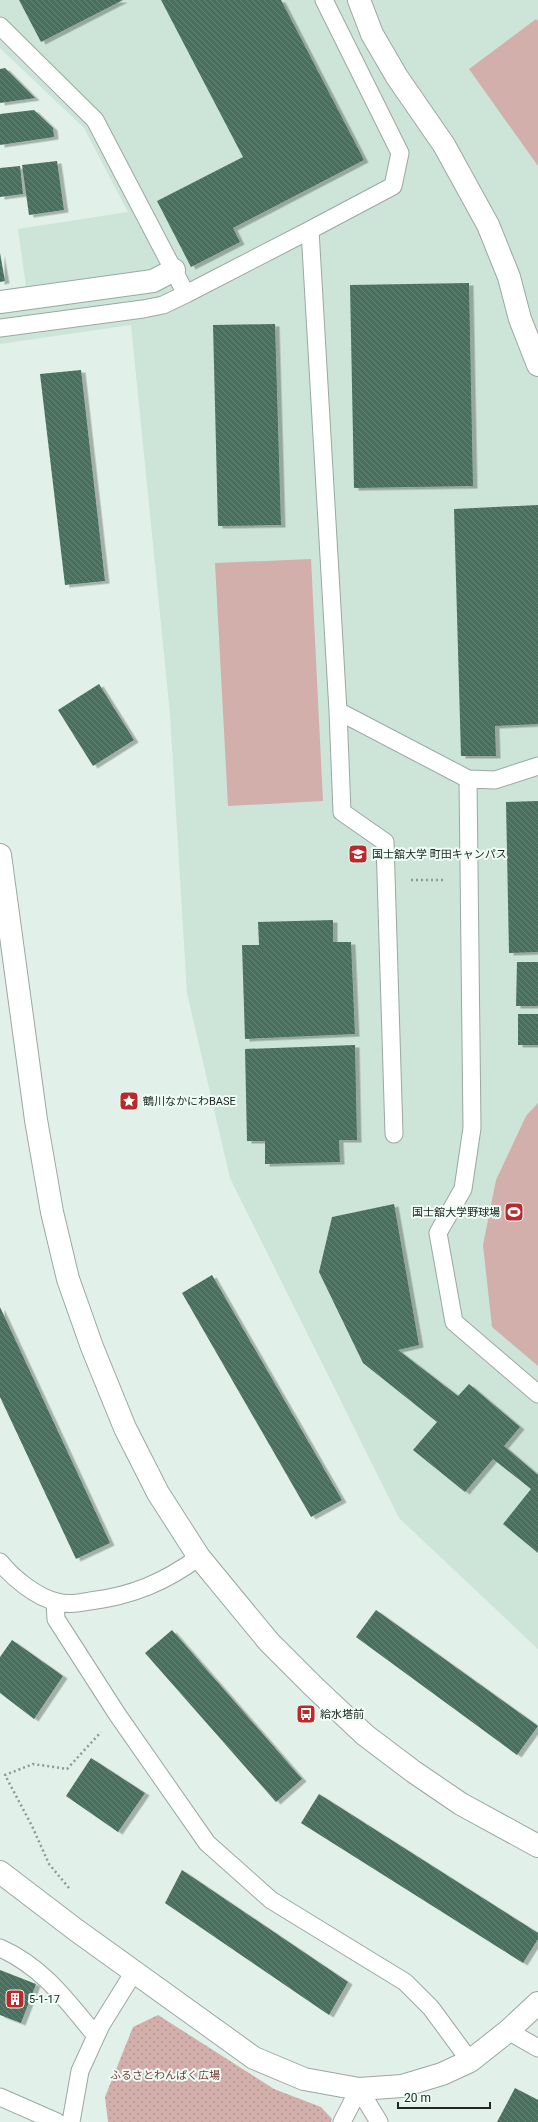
<svg xmlns="http://www.w3.org/2000/svg" width="538" height="2122" viewBox="0 0 538 2122" font-family="Roboto,'Noto Sans JP',sans-serif">
<style>
.built{fill:#cde4d9}
.grass{fill:#d3afab}
.park{fill:url(#park-dots)}
.building{fill:url(#building-back-hatch);filter:url(#shadow)}
.lines{fill:none;stroke-linecap:round;stroke-linejoin:round}
.lane-casing{stroke:#9aa8a2;stroke-width:19}
.street-casing{stroke:#9aa8a2;stroke-width:24}
.secondary-casing{stroke:#9aa8a2;stroke-width:24}
.path{stroke:#8e9994;stroke-width:2.5;stroke-dasharray:2 3;stroke-linecap:butt}
.lane{stroke:#fff;stroke-width:17}
.street{stroke:#fff;stroke-width:22}
.secondary{stroke:#fff;stroke-width:22}
.labels{text-anchor:middle;dominant-baseline:central;stroke-width:4;stroke-linejoin:round;paint-order:stroke}
.poi-label{font-size:11px;fill:#202623;stroke:#eefdf6;text-anchor:start}
.park-label{font-size:11px;fill:#783e39;stroke:#eefdf6}
</style>
<defs>
<pattern id="park-dots" width="8" height="8" patternUnits="userSpaceOnUse"><rect width="8" height="8" fill="#d3afab"/><path d="M2 2h.1M6 6h.1" fill="none" stroke="#b59693" stroke-width="1.8" stroke-linecap="round"/></pattern>
<pattern id="building-back-hatch" width="6" height="6" patternUnits="userSpaceOnUse"><rect width="6" height="6" fill="#48705f"/><path d="M-1 5l2 2M0 0l6 6M5-1l2 2" fill="none" stroke="#658476"/></pattern>
<filter id="shadow"><feDropShadow dx="4.5" dy="2.5" stdDeviation="0" flood-color="#0004"/></filter>
</defs>
<rect width="100%" height="100%" fill="#e1f0e9"/>
<path class="built" d="M0 0H538V1649L399 1518 230 1178 187 993 170 714 131 325 0 344V290L26 286 18 229 128 212 84 128 0 48Z"/>
<path class="grass" d="M536 19 538 21V166L469 69Z
M311 559 323 801 228 806 215 563Z
M538 1103V1366L492 1327 483 1245 496 1180 526 1116Z"/>
<path class="park" d="M158 2015 274 2089 321 2107 332 2119 331 2122H108L105 2097 133 2027Z"/>
<path class="building" d="M19 0H123L41 42Z
M161 0H281L364 160 233 228 240 242 191 267 157 201 243 157Z
M5 68 35 98 0 103V69Z
M34 110 53 128 54 137 0 145V114Z
M57 161 64 210 29 215 22 165Z
M20 166 23 194 0 197V168Z
M0 253 5 281 0 282Z
M469 283 473 486 354 488 350 285Z
M275 324 281 525 218 526 213 325Z
M81 370 105 581 65 585 40 374Z
M538 505V724L495 726 496 756H461L454 509Z
M99 684 134 740 93 766 58 710Z
M538 801V952L509 953 506 802Z
M333 920V942H351L355 1034 245 1039 242 945H259L258 922Z
M517 962H538V1006H516Z
M518 1014H538V1045H518Z
M355 1045 357 1140H339L340 1162 265 1164V1141H247L245 1049Z
M394 1204 419 1345 398 1350 458 1396 469 1384 520 1427 504 1446 538 1475V1553L503 1524 531 1489 493 1459 465 1492 413 1450 437 1422 363 1363 319 1272 332 1217Z
M212 1275 342 1500 311 1517 182 1293Z
M0 1307 110 1543 76 1559 0 1397Z
M376 1610 538 1726 517 1755 356 1637Z
M172 1630 302 1779 276 1802 145 1653Z
M12 1640 63 1676 34 1719 0 1693V1657Z
M91 1758 145 1793 118 1832 66 1796Z
M319 1794 538 1933V1939L523 1963 301 1823Z
M182 1870 348 1982 329 2015 165 1903Z
M0 1970 36 1984 21 2023 0 2015Z
M515 2088 538 2100V2122H497Z"/>
<g class="lines">
<g class="lane-casing">
<path id="lane" d="M324 0 400 153 393 186 310 230 338 711 468 779 472 1128 463 1189 438 1233 454 1322 538 1394
M0 26 95 120 186 294 310 230
M0 328 143 309 163 305 186 294
M338 711 342 812 385 842 394 1134
M468 779 495 780 538 766
M0 1562C13 1578 36 1597 57 1602 68 1605 79 1603 90 1601 132 1596 165 1582 199 1557
M55 1602 56 1619 117 1714 207 1843 271 1900 405 1982 431 2008 470 2061
M0 1948C43 1967 67 2001 96 2036
M508 2031 538 2048
M359 2089 379 2122
M0 2097 57 2122
M71 2122 80 2071 101 2025 134 1972
M342 2122 359 2089"/>
</g>
<g class="street-casing">
<path id="street" d="M359 0 372 34 397 77 444 145 488 225 509 277 520 319 538 365
M0 302 153 281 174 270
M0 1872 76 1930 254 2058 304 2079 359 2089 402 2086 442 2074 470 2061 508 2031 538 2003"/>
</g>
<g class="secondary-casing">
<path id="secondary" d="M0 855 36 1120 52 1212 68 1279 92 1347 125 1428 158 1493 199 1557 269 1642 313 1686 365 1735 414 1772 461 1804 538 1846"/>
</g>
<path class="path" d="M411 880H446
M69 1888 49 1864 32 1826 5 1775 33 1764 67 1769 101 1732"/>
<use href="#lane" class="lane"/>
<use href="#street" class="street"/>
<use href="#secondary" class="secondary"/>
</g>
<defs>
<g id="university-square" transform="scale(1)"><rect x="-9" y="-9" width="18" height="18" rx="4" fill="#ba2a2c" stroke="#eefdf6"/><path d="M0-5L7-2L0 1L-7-2ZM-4 1L0 2.5L4 1V4Q0 6-4 4Z" fill="#fff"/></g>
<g id="sight-square" transform="scale(1)"><rect x="-9" y="-9" width="18" height="18" rx="4" fill="#ba2a2c" stroke="#eefdf6"/><path d="M0-6L1.8-2.2L6-1.7L2.9 1.2L3.7 5.4L0 3.3L-3.7 5.4L-2.9 1.2L-6-1.7L-1.8-2.2Z" fill="#fff"/></g>
<g id="stadium-square" transform="scale(1)"><rect x="-9" y="-9" width="18" height="18" rx="4" fill="#ba2a2c" stroke="#eefdf6"/><path d="M0-5a6.5 5 0 1 0 0 10a6.5 5 0 1 0 0-10ZM-3.5-1.8h7v3.6h-7Z" fill="#fff"/></g>
<g id="bus-square" transform="scale(1)"><rect x="-9" y="-9" width="18" height="18" rx="4" fill="#ba2a2c" stroke="#eefdf6"/><path d="M-5-6H5V4H4V6H2V4H-2V6H-4V4H-5ZM-3.5-4V0h7V-4ZM-3.5 1.2v1.5H-2V1.2ZM2 1.2v1.5H3.5V1.2Z" fill="#fff"/></g>
<g id="building-square" transform="scale(1)"><rect x="-9" y="-9" width="18" height="18" rx="4" fill="#ba2a2c" stroke="#eefdf6"/><path d="M-4-6H4V6H1V3H-1V6H-4ZM-2.5-4.3h1.7v1.8h-1.7ZM.8-4.3h1.7v1.8H.8ZM-2.5-1h1.7V.8h-1.7ZM.8-1h1.7V.8H.8Z" fill="#fff"/></g>
</defs>
<g fill-rule="evenodd">
<use href="#university-square" x="358" y="854"/>
<use href="#sight-square" x="129" y="1101"/>
<use href="#stadium-square" x="514" y="1212"/>
<use href="#bus-square" x="306" y="1714"/>
<use href="#building-square" x="15" y="1999"/>
</g>
<g class="labels">
<g class="poi-label">
<text x="372" y="854">国士舘大学 町田キャンパス</text>
<text x="143" y="1101">鶴川なかにわBASE</text>
<text x="500" y="1212" text-anchor="end">国士舘大学野球場</text>
<text x="320" y="1714">給水塔前</text>
<text x="29" y="1999">5-1-17</text>
</g>
<g class="park-label">
<text x="165" y="2075">ふるさとわんぱく広場</text>
</g>
</g>
<path d="M398 2102v6h92v-6" fill="none" stroke="#202623" stroke-width="2"/>
<text x="404" y="2102" font-size="12" fill="#202623" stroke="#eefdf6" stroke-width="3" paint-order="stroke">20 m</text>
</svg>
